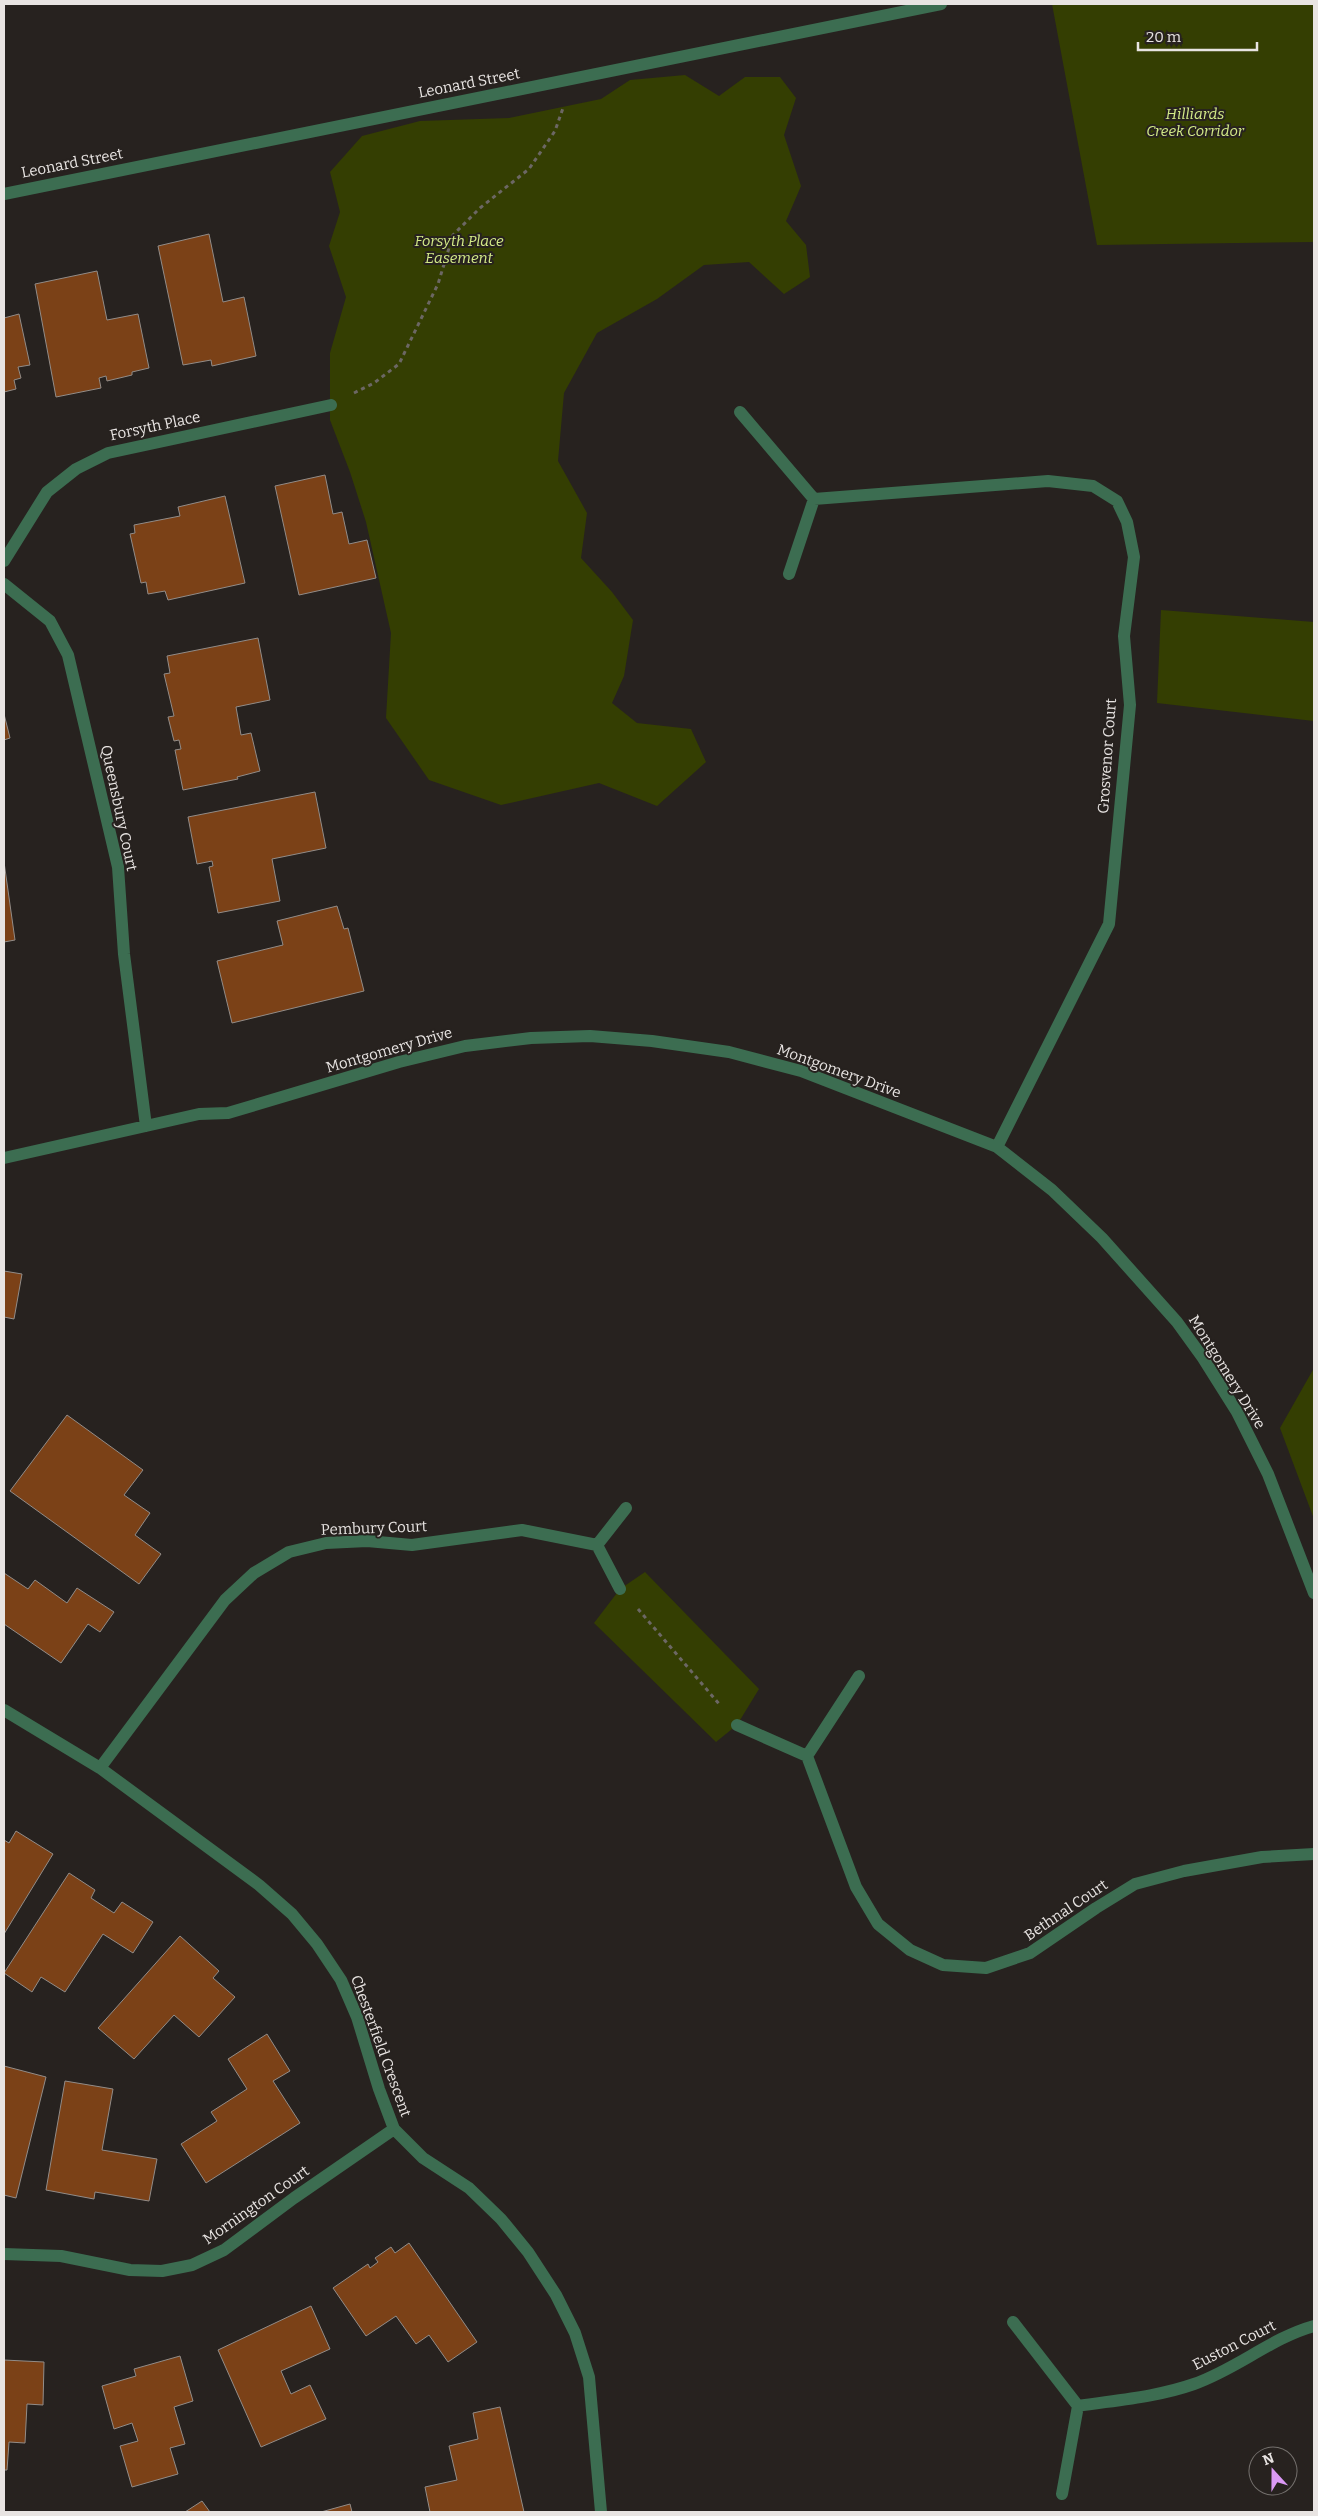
<svg xmlns="http://www.w3.org/2000/svg" width="1318" height="2516" viewBox="0 0 1318 2516" font-family="Bitter,serif">
<style>
.green{fill:#343e02}
.building{fill:#7b4117;stroke:#928c88}
.lines{fill:none;stroke-linecap:round;stroke-linejoin:round}
.path{stroke:#6c6764;stroke-width:3;stroke-dasharray:4 4;stroke-linecap:butt}
.minor{stroke:#3c6d51;stroke-width:12}
.labels{text-anchor:middle;dominant-baseline:central;stroke-width:4;stroke-linejoin:round;paint-order:stroke}
.street-label{font-size:15px;fill:#e8e4e2;stroke:#27221f}
.park-label{font-size:15px;font-style:italic;fill:#d4eb88;stroke:#27221f}
</style>
<rect width="100%" height="100%" fill="#27221f"/>
<path class="green" d="M1052 4H1314V242L1097 245Z
M685 75 719 96 745 77H780L796 98 784 135 801 186 786 221 806 245 810 277 784 294 749 262 704 265 657 299 597 333 564 393 558 461 587 513 581 558 612 592 633 620 624 676 612 703 637 723 691 729 706 762 657 806 599 783 501 805 429 780 386 718 391 633 366 522 350 472 330 420V353L346 297 329 246 340 212 330 172 362 136 420 121 509 118 601 99 630 80Z
M1161 610 1314 622V721L1157 703Z
M1314 1368V1519L1280 1428Z
M645 1572 759 1689 737 1725 716 1742 594 1623 620 1589Z"/>
<path class="building" d="M209 234 223 302 244 297 256 356 212 366 211 360 183 365 158 246Z
M97 271 107 320 138 314 149 368 132 372V375L107 381 106 376 99 378 101 388 56 397 35 284Z
M19 314 30 365 18 367 21 378 14 380 16 389 4 392V318Z
M325 475 333 514 342 512 349 544 367 540 376 578 299 595 275 486Z
M225 496 245 583 168 600 165 591 148 594 146 582 141 583 130 534 135 533 134 525 180 516 178 507Z
M258 638 270 700 236 707 241 735 251 733 260 771 237 777 238 779 183 790 175 750 181 749 179 740 174 741 168 717 174 716 164 674 170 673 167 656Z
M4 714 10 738 4 740Z
M315 792 326 848 272 859 280 901 218 913 209 867 213 866 212 861 197 864 188 817Z
M4 862 15 940 4 942Z
M337 906 344 929 348 928 364 991 232 1023 217 961 283 945 277 921Z
M4 1271 22 1274 14 1319 4 1317Z
M67 1415 143 1470 124 1495 150 1513 135 1535 161 1554 139 1584 10 1491Z
M4 1573 28 1589 35 1580 67 1603 77 1588 114 1612 100 1632 88 1624 61 1663 4 1624Z
M16 1831 53 1854 4 1934V1840L9 1843Z
M69 1873 95 1890 91 1898 114 1913 122 1902 153 1922 133 1953 103 1934 65 1992 41 1977 32 1992 4 1973Z
M180 1936 219 1971 213 1978 235 1997 199 2037 174 2015 134 2059 98 2028Z
M267 2034 290 2071 273 2081 300 2123 206 2183 181 2144 217 2121 211 2112 247 2089 228 2059Z
M4 2066 46 2077 16 2198 4 2195Z
M65 2081 113 2089 102 2150 157 2159 149 2201 95 2192 94 2199 46 2190Z
M409 2243 477 2342 448 2362 429 2335 416 2344 396 2316 366 2336 333 2288 368 2264 370 2268 378 2262 375 2258 391 2247 395 2253Z
M311 2306 330 2349 281 2371 291 2394 310 2385 326 2419 261 2447 218 2350Z
M180 2356 193 2401 174 2407 185 2444 170 2448 178 2474 132 2487 120 2446 138 2441 132 2423 114 2429 102 2386 136 2376 134 2369Z
M4 2360 44 2362 43 2405 27 2404 25 2443 9 2442 7 2470H4Z
M500 2407 524 2512H430L425 2487 457 2480 449 2446 478 2439 473 2413Z
M202 2501 210 2512H185Z
M350 2504 352 2512H321Z"/>
<g class="lines">
<path class="path" d="M354 393 374 383 399 364 438 284 453 235 480 208 529 169 555 131 563 108
M638 1609 720 1705"/>
<path class="minor" d="M4 194 941 4
M740 412 814 499 1048 481 1093 486 1117 501 1127 522 1134 557 1124 636 1130 705 1109 924 997 1147
M4 561 47 492 76 469 108 453 331 405
M789 574 814 499
M4 584 50 621 68 655 118 867 124 954 146 1126
M4 1158 199 1114 228 1113 399 1062 465 1046 531 1038 590 1036 652 1041 729 1052 801 1071 997 1147 1052 1190 1102 1238 1177 1322 1203 1358 1237 1412 1268 1474 1314 1593
M620 1589 597 1545 626 1508
M4 1710 100 1768 259 1885 292 1914 317 1944 341 1980 357 2017 379 2089 394 2129 423 2158 469 2188 501 2219 528 2252 556 2295 575 2333 589 2377 601 2512
M737 1725 807 1756 856 1887 878 1924 910 1950 943 1965 986 1968 1030 1953 1096 1908 1135 1884 1184 1871 1262 1857 1314 1854
M807 1756 859 1676
M100 1768 225 1600 254 1573 289 1552 326 1543 367 1541 412 1545 522 1530 597 1545
M4 2254 61 2256 130 2270 162 2271 192 2265 224 2250 294 2198 394 2129
M1013 2322 1078 2406C1117 2400 1157 2397 1194 2384 1237 2369 1271 2338 1314 2326
M1062 2494 1078 2406"/>
</g>
<g class="labels">
<g class="street-label">
<text transform="translate(469 83) rotate(-11)">Leonard Street</text>
<text transform="translate(72 163) rotate(-11)">Leonard Street</text>
<text transform="translate(155 426) rotate(-12)">Forsyth Place</text>
<text transform="translate(1107 756) rotate(-86)">Grosvenor Court</text>
<text transform="translate(119 808) rotate(78)">Queensbury Court</text>
<text transform="translate(389 1050) rotate(-16)">Montgomery Drive</text>
<text transform="translate(839 1071) rotate(20)">Montgomery Drive</text>
<text transform="translate(1227 1372) rotate(58)">Montgomery Drive</text>
<text transform="translate(374 1528) rotate(-2)">Pembury Court</text>
<text transform="translate(1066 1910) rotate(-34)">Bethnal Court</text>
<text transform="translate(381 2046) rotate(70)">Chesterfield Crescent</text>
<text transform="translate(256 2205) rotate(-35)">Mornington Court</text>
<text transform="translate(1234 2345) rotate(-27)">Euston Court</text>
</g>
<g class="park-label">
<text x="1195" y="114">Hilliards<tspan x="1195" dy="17">Creek Corridor</tspan></text>
<text x="459" y="241">Forsyth Place<tspan x="459" dy="17">Easement</tspan></text>
</g>
</g>
<rect width="1318" height="2516" fill="none" stroke="#e8e4e2" stroke-width="10"/>
<g transform="translate(1273 2471) rotate(339)"><circle r="24" fill="#27221f" stroke="#74706d"/>
<path d="M0-4L9 19L0 12L-9 19Z" fill="#db99f5"/>
<text y="-8" font-size="14" font-weight="bold" text-anchor="middle" fill="#e8e4e2">N</text>
</g>
<path d="M1138 42v8h119v-8" fill="none" stroke="#e8e4e2" stroke-width="2.5"/>
<text x="1146" y="42" font-size="15" fill="#e8e4e2" stroke="#27221f" stroke-width="4" paint-order="stroke">20 m</text>
</svg>
